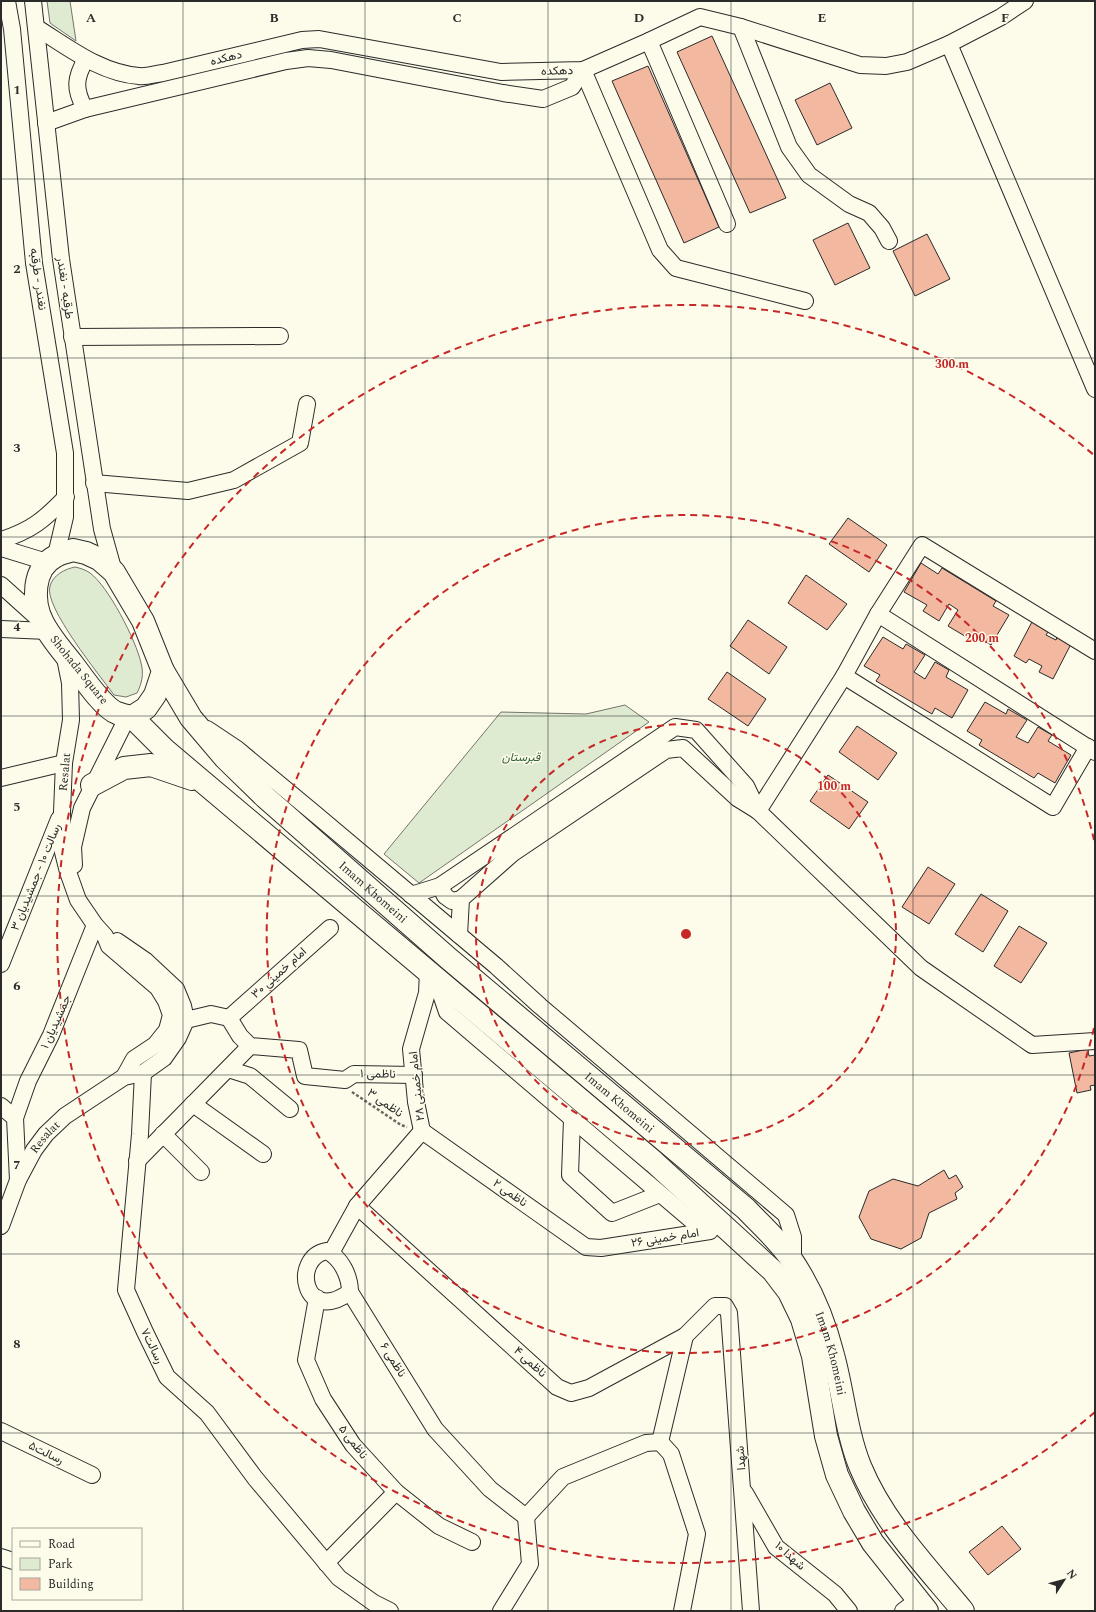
<svg xmlns="http://www.w3.org/2000/svg" width="1096" height="1612" viewBox="0 0 1096 1612" font-family="Spectral,Vazirmatn,serif">
<style>
.green{fill:#deebd1;stroke:#74746e}
.building{fill:#f2b8a0;stroke:#2b2b2b}
.lines{fill:none;stroke-linecap:round;stroke-linejoin:round}
.minor-casing{stroke:#2b2b2b;stroke-width:18}
.highway-casing{stroke:#2b2b2b;stroke-width:24}
.path{stroke:#6a6964;stroke-width:2.5;stroke-dasharray:3 2;stroke-linecap:butt}
.minor{stroke:#fdfbea;stroke-width:16}
.highway{stroke:#fdfbea;stroke-width:22}
.grid{fill:none;stroke:#2b2b2b;stroke-width:1;stroke-opacity:0.55}
.ring{fill:none;stroke:#c62828;stroke-width:2;stroke-dasharray:7 5}
.labels{text-anchor:middle;dominant-baseline:central;stroke-width:3;stroke-linejoin:round;paint-order:stroke}
.street-label{font-size:12px;fill:#2b2b2b;stroke:#fdfbea}
.park-label{font-size:12px;font-style:italic;fill:#34623c;stroke:#fdfbea}
.grid-label{font-size:13px;text-anchor:middle;font-weight:bold;fill:#2b2b2b;stroke:#fdfbea;stroke-width:3;stroke-linejoin:round;paint-order:stroke}
.centre{fill:#c62828;stroke:#fdfbea;stroke-width:2}
.ring-label{font-size:12px;text-anchor:middle;font-weight:bold;fill:#c62828;stroke:#fdfbea;stroke-width:3;stroke-linejoin:round;paint-order:stroke}
</style>
<rect width="100%" height="100%" fill="#fdfbea"/>
<path class="green" d="M47 1H70L76 41 50 23Z
M75 567C80 568 86 570 90 573 108 586 136 640 141 663 144 674 142 683 137 693L126 697 114 695C101 677 43 606 50 586 53 575 65 569 75 567Z
M625 705 649 722 419 883 384 854 501 712 586 714Z"/>
<path class="building" d="M712 36 786 198 750 213 677 52Z
M648 66 719 227 684 243 612 81Z
M830 83 852 128 817 145 795 100Z
M848 223 870 268 835 285 813 240Z
M927 234 950 279 915 296 893 251Z
M848 518 887 545 869 572 829 544Z
M921 563 938 574 942 568 996 601 993 606 1009 615 991 645 971 633 968 638 948 626 958 610 949 604 939 621 923 611 927 605 904 592Z
M806 575 847 604 827 630 788 603Z
M748 620 787 647 769 674 730 646Z
M1033 620 1050 629 1046 635 1056 640 1057 637 1071 644 1053 679 1039 672 1042 666 1029 659 1026 663 1014 656Z
M883 637 903 649 906 644 925 655 914 672 925 679 935 662 949 670 946 677 968 690 952 718 935 708 932 714 876 681 880 675 864 666Z
M727 672 766 699 748 726 708 699Z
M985 702 1006 714 1008 709 1027 720 1016 737 1028 743 1038 727 1052 735 1048 741 1071 755 1055 783 1038 773 1034 778 979 745 982 740 967 731Z
M857 726 897 753 878 780 839 752Z
M828 775 868 802 849 829 810 801Z
M928 867 955 884 929 924 902 907Z
M981 894 1008 911 983 952 955 934Z
M1019 926 1047 943 1021 983 994 966Z
M1088 1049 1089 1056 1095 1055V1085L1090 1086 1091 1090 1077 1093 1069 1053Z
M944 1170 949 1179 956 1175 963 1187 955 1193 957 1199 929 1213 921 1238 901 1249 871 1239 859 1217 869 1191 893 1179 918 1186Z
M1002 1526 1021 1549 988 1575 969 1552Z"/>
<g class="lines">
<g class="minor-casing">
<g id="minor">
<path d="M7 1 12 29 34 263 65 453V517L56 555"/>
<path d="M33 1 61 259 102 529 114 572"/>
<path d="M741 27 789 147 809 175 849 204 869 213 882 228 889 241"/>
<path d="M37 28C68 47 100 73 139 76 146 77 155 74 163 73L302 40 319 39 501 72 583 70 649 41 700 17 741 27 860 65 886 66 907 62 949 44 1001 17 1025 1"/>
<path d="M649 41 727 224"/>
<path d="M949 44 1095 389"/>
<path d="M583 70 660 250 676 268 805 301"/>
<path d="M85 109C74 89 75 78 86 59"/>
<path d="M46 123 85 109 286 61 308 58 331 60 503 93 543 99 572 87 583 70"/>
<path d="M72 337 280 336"/>
<path d="M94 483 188 491 234 480 300 443 307 404"/>
<path d="M1 540C31 531 45 519 66 497"/>
<path d="M1 548 47 562"/>
<path d="M1 585 41 621"/>
<path d="M878 614 1095 752"/>
<path d="M1 629 48 631"/>
<path d="M65 658 70 683 71 720 64 763 62 812 63 852 68 872 78 900 95 925 105 936 109 946 158 988 166 1001 171 1015 167 1030 155 1045 134 1059 124 1077"/>
<path d="M844 676 1053 807 1088 747"/>
<path d="M207 729 237 749 314 813 496 966 540 1006 786 1215 793 1237V1263"/>
<path d="M1 778 64 763"/>
<path d="M758 811 844 676 878 614 922 545 1095 651"/>
<path d="M74 865 73 847 82 808 128 716"/>
<path d="M440 886 445 896 452 901 461 899"/>
<path d="M411 895 440 886 675 727 696 730 746 786 758 811"/>
<path d="M459 935 461 899 513 853 666 750 683 748 737 798 758 811 921 968 1032 1045 1095 1041"/>
<path d="M1 964 59 819"/>
<path d="M435 977 447 1012 704 1231"/>
<path d="M229 1018 330 928"/>
<path d="M186 1020 211 1014 229 1018 240 1036 250 1046 299 1050 305 1076 345 1080 354 1074 414 1075"/>
<path d="M228 1069 250 1076 290 1109"/>
<path d="M143 1073 140 1134 126 1290 145 1332 167 1377 207 1413 255 1478 339 1578 374 1603 390 1611"/>
<path d="M193 1104 263 1154"/>
<path d="M1 1106 15 1118 18 1180"/>
<path d="M15 1118 28 1081 51 1035 95 925"/>
<path d="M572 1119 570 1175 612 1213 660 1194"/>
<path d="M422 1131 586 1247 601 1248 710 1231"/>
<path d="M422 1131 416 1102 411 1049 427 993 428 971"/>
<path d="M163 1134 201 1172"/>
<path d="M137 1161 250 1046"/>
<path d="M357 1206 557 1387 571 1393 589 1388 685 1336 715 1306H725L729 1313 751 1611"/>
<path id="s1" d="M1 1226 18 1180 34 1150 46 1134 65 1116 124 1077 143 1073 164 1058 178 1038 186 1020 183 1006 176 989 146 961 117 941"/>
<path d="M327 1251C341 1258 350 1276 350 1292 303 1326 291 1257 327 1251Z"/>
<path d="M331 1253 357 1206 422 1131"/>
<path d="M350 1292 435 1429 490 1489 526 1517"/>
<path d="M317 1298 306 1360 323 1399 353 1445 396 1492 439 1526 472 1542"/>
<path d="M1 1431 92 1475"/>
<path d="M660 1442 685 1336"/>
<path d="M745 1493 776 1547 835 1594 849 1611"/>
<path d="M526 1517 563 1477 646 1443 660 1442 671 1454 697 1534 682 1611"/>
<path d="M1 1557 13 1561"/>
<path d="M326 1563 396 1492"/>
<path d="M501 1611 530 1564 526 1517"/>
<path d="M903 1611 918 1600"/>
</g>
</g>
<g class="highway-casing">
<g id="highway">
<path d="M73 550 86 553 99 559 114 572 143 621 163 671 155 695 146 708 132 717C127 716 122 715 117 713 103 708 82 676 72 663 62 651 51 638 43 623 32 602 32 568 56 556 61 553 68 552 73 550Z"/>
<path id="s2" d="M163 671 191 718 225 758 265 797 448 958 746 1209C760 1224 777 1239 789 1256 810 1286 824 1319 833 1355 843 1391 846 1431 860 1466 883 1522 926 1566 963 1611"/>
<path d="M132 717 165 750 654 1162 773 1271 789 1292 802 1319 813 1356 826 1436 837 1475 854 1511 873 1543 927 1611"/>
<path d="M92 785 124 768 151 765 192 779"/>
</g>
</g>
<path class="path" d="M352 1092 401 1125 407 1127"/>
<use href="#minor" class="minor"/>
<use href="#highway" class="highway"/>
</g>
<path class="grid" d="M183 1V1611M365 1V1611M548 1V1611M731 1V1611M913 1V1611M1 179H1095M1 358H1095M1 537H1095M1 716H1095M1 896H1095M1 1075H1095M1 1254H1095M1 1433H1095"/>
<g class="ring">
<circle cx="686" cy="934" r="210"/>
<path d="M1094 1028A419 419 0 1 1 1094 840"/>
<path d="M1095 1412A629 629 0 1 1 1095 456"/>
</g>
<g class="labels">
<g class="street-label">
<text transform="translate(226 58) rotate(-14)">دهکده</text>
<text transform="translate(557 71) rotate(-1)">دهکده</text>
<text transform="translate(38 279) rotate(82)">نغندر - طرقبه</text>
<text transform="translate(65 288) rotate(82)">طرقبه - نغندر</text>
<text transform="translate(79 670) rotate(51)">Shohada Square</text>
<text transform="translate(65 772) rotate(-85)">Resalat</text>
<text transform="translate(36 877) rotate(-68)">رسالت ۱۰ - جمشیدیان ۳</text>
<text stroke="none"><textPath href="#s2" startOffset="307">Imam Khomeini</textPath></text>
<text transform="translate(279 973) rotate(-42)">امام خمینی ۳۰</text>
<text transform="translate(56 1022) rotate(-66)">جمشیدیان ۱</text>
<text transform="translate(378 1074) rotate(1)">ناظمی ۱</text>
<text transform="translate(417 1086) rotate(-96)">امام خمینی ۲۸</text>
<text stroke="none"><textPath href="#s2" startOffset="631">Imam Khomeini</textPath></text>
<text transform="translate(385 1103) rotate(35)">ناظمی ۳</text>
<text stroke="none"><textPath href="#s1" startOffset="100">Resalat</textPath></text>
<text transform="translate(510 1193) rotate(35)">ناظمی ۲</text>
<text transform="translate(665 1238) rotate(-9)">امام خمینی ۲۶</text>
<text transform="translate(152 1346) rotate(64)">رسالت۷</text>
<text stroke="none"><textPath href="#s2" startOffset="967">Imam Khomeini</textPath></text>
<text transform="translate(393 1360) rotate(58)">ناظمی ۶</text>
<text transform="translate(530 1362) rotate(42)">ناظمی ۴</text>
<text transform="translate(353 1442) rotate(52)">ناظمی ۵</text>
<text transform="translate(46 1453) rotate(26)">رسالت۵</text>
<text transform="translate(741 1458) rotate(-94)">شهدا</text>
<text transform="translate(790 1556) rotate(42)">شهدا ۱۰</text>
</g>
<g class="park-label">
<text x="521" y="757">قبرستان</text>
</g>
</g>
<g class="grid-label">
<text x="91" y="22">A</text>
<text x="274" y="22">B</text>
<text x="457" y="22">C</text>
<text x="639" y="22">D</text>
<text x="822" y="22">E</text>
<text x="1005" y="22">F</text>
<text x="17" y="94">1</text>
<text x="17" y="273">2</text>
<text x="17" y="452">3</text>
<text x="17" y="631">4</text>
<text x="17" y="811">5</text>
<text x="17" y="990">6</text>
<text x="17" y="1169">7</text>
<text x="17" y="1348">8</text>
</g>
<circle cx="686" cy="934" r="6" class="centre"/>
<g class="ring-label">
<text x="952" y="368">300 m</text>
<text x="982" y="642">200 m</text>
<text x="834" y="790">100 m</text>
</g>
<rect width="1096" height="1612" fill="none" stroke="#2b2b2b" stroke-width="4"/>
<rect x="12" y="1528" width="130" height="72" fill="#fdfbea" stroke="#a9a89e"/>
<rect x="20" y="1541" width="20" height="6" fill="#fdfbea" stroke="#a9a89e"/>
<text x="48" y="1548" font-size="12" fill="#2b2b2b">Road</text>
<rect x="20" y="1558" width="20" height="12" fill="#deebd1" stroke="#a9a89e"/>
<text x="48" y="1568" font-size="12" fill="#2b2b2b">Park</text>
<rect x="20" y="1578" width="20" height="12" fill="#f2b8a0" stroke="#a9a89e"/>
<text x="48" y="1588" font-size="12" fill="#2b2b2b">Building</text>
<g transform="translate(1064 1580) rotate(54)" stroke="#fdfbea" stroke-width="3" paint-order="stroke">
<path d="M0-3L7 15L0 10L-7 15Z" fill="#2b2b2b"/>
<text y="-6" font-size="11" font-weight="bold" text-anchor="middle" fill="#2b2b2b">N</text>
</g>
</svg>
